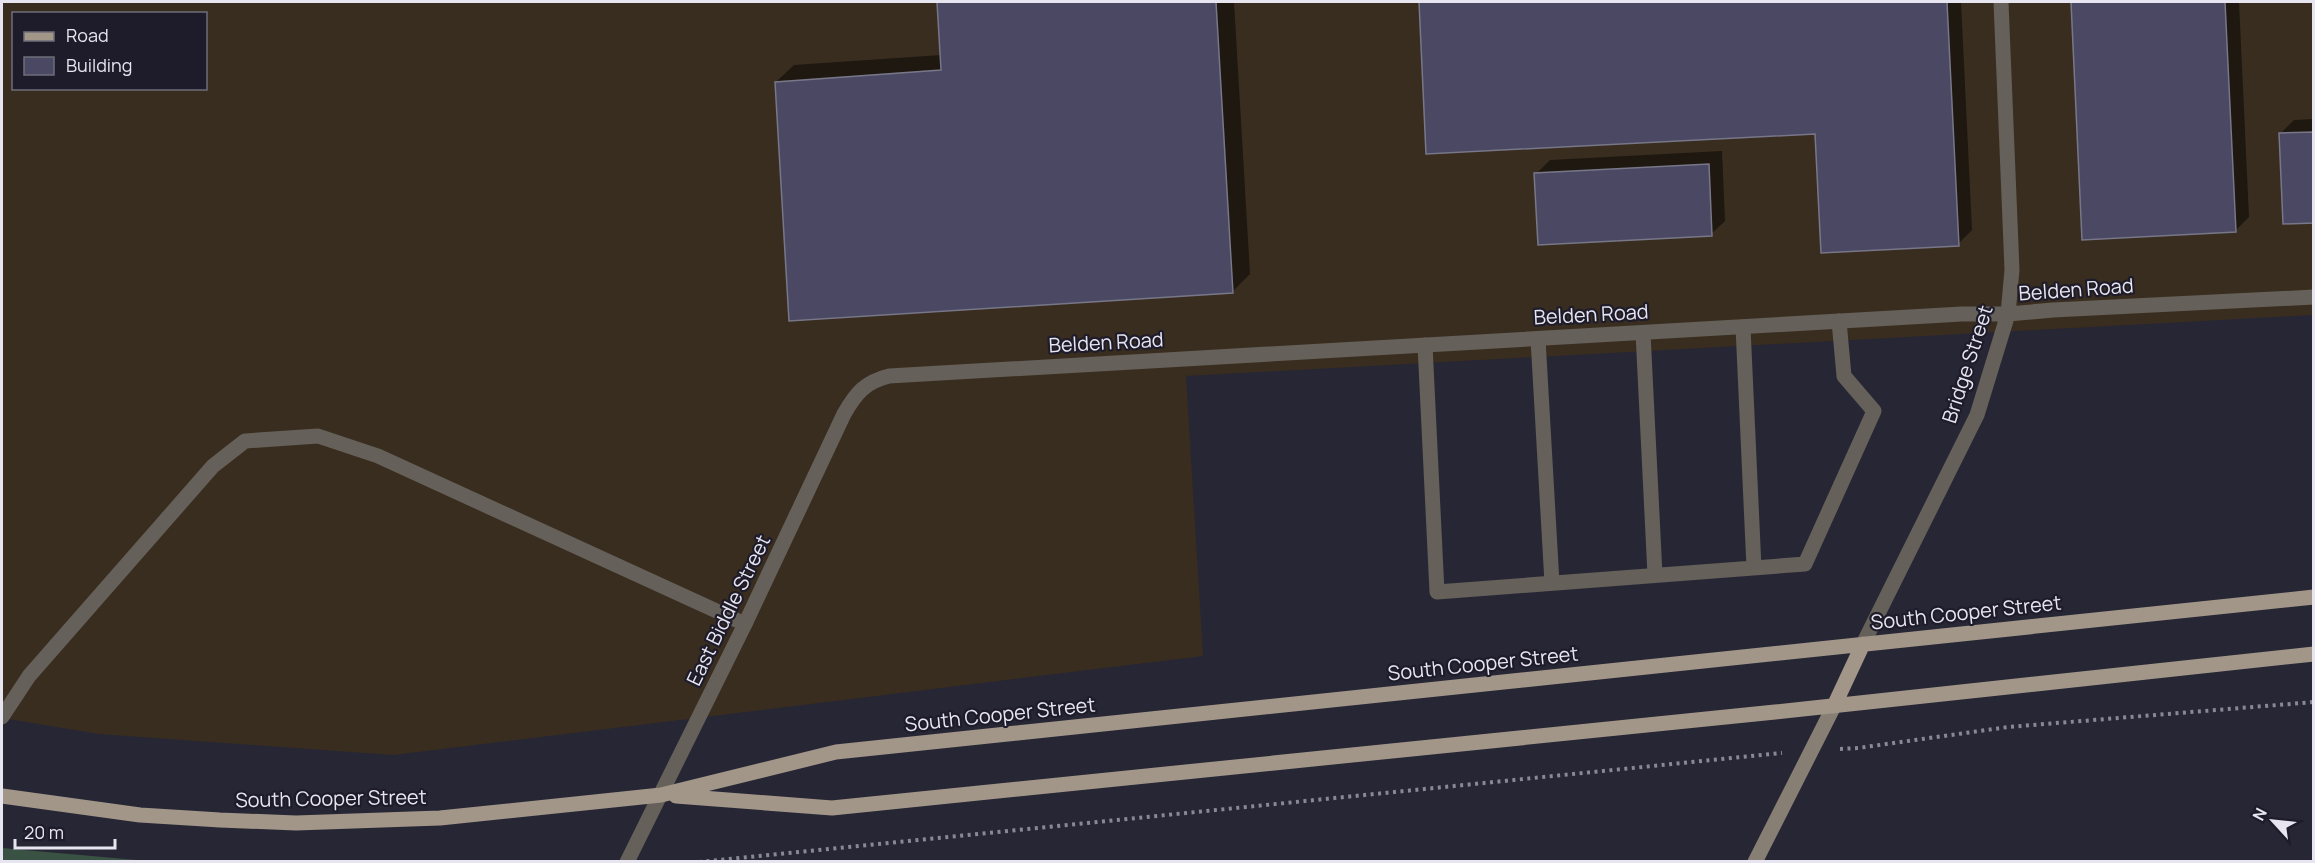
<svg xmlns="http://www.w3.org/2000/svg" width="2315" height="863" viewBox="0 0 2315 863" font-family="Manrope,sans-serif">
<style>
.industrial{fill:#392d1f;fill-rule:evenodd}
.green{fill:#395243}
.shadow{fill:#0007}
.building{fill:#4a4862;stroke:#787789;stroke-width:1.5}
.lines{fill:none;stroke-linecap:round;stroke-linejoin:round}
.path{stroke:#898895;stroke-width:4;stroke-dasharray:3 4.5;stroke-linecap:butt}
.lane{stroke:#656059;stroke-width:15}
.street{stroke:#656059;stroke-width:15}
.secondary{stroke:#877f74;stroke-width:15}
.primary{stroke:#a29689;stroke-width:15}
.labels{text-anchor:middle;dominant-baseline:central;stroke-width:4.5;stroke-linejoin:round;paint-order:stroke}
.street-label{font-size:20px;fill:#e7e6f0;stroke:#1e1c2b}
</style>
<rect width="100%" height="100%" fill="#272635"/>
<path class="industrial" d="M2 2H2313V315L1186 376 1203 656 393 755 99 734 2 718ZM14 14H206V88H14Z"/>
<path class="green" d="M2 848 148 861H2Z"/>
<path class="shadow" d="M938 2H1234L1250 274 1233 291 776 82 794 65 941 55Z
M1420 2H1961L1972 230 1958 244 1816 132 1427 152Z
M2073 2H2239L2249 217 2235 231 2083 238Z
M2314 119V221L2280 134 2294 120Z
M1722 151 1725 221 1711 234 1536 174 1550 160Z"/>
<path class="building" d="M937 2H1216L1233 293 789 321 775 82 941 70Z
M1419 2H1947L1959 246 1821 253 1815 134 1426 154Z
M2071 2H2225L2236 232 2082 240Z
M2314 132V223L2283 224 2279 133Z
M1709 164 1712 236 1538 245 1534 173Z"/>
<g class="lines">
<path class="path" d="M1840 749 1858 748 2008 727 2314 702
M699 862 1782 753"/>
<path class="lane" d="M1743 327 1754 568
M1643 333 1655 575
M1538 339 1552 583
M1425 345 1437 592 1805 564 1874 411 1844 376 1839 321
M2 717 29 676 213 466 245 441 318 436 378 456 745 624"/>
<path class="street" d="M1863 644 1977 415 2008 314 2012 270 2001 2
M627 862 745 624 844 414C856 393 865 382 889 376L1962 314H2008L2053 310 2314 297"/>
<path class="secondary" d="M1755 862 1834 706"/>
<path class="primary" d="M1834 706 1863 644
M2 796 140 815 220 820 296 823 440 818 661 795 836 752 2314 597
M676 796 832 808 1775 712 2314 654"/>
</g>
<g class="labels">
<g class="street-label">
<text transform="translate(2076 289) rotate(-4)">Belden Road</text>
<text transform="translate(1591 314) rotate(-3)">Belden Road</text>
<text transform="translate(1106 342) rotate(-3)">Belden Road</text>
<text transform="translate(1967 364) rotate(-72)">Bridge Street</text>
<text transform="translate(728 610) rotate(-64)">East Biddle Street</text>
<text transform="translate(1966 612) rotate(-6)">South Cooper Street</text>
<text transform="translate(1483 663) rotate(-6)">South Cooper Street</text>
<text transform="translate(1000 714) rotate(-6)">South Cooper Street</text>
<text transform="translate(331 798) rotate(-1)">South Cooper Street</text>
</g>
</g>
<rect width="2315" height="863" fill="none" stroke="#e7e6f0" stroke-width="6"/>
<rect x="12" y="12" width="195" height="78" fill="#1e1c2b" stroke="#6e6d7a" stroke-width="1.5"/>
<rect x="24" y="32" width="30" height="9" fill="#a29689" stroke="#6e6d7a" stroke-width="1.5"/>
<text x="66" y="42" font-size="18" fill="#e7e6f0">Road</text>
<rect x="24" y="57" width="30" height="18" fill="#4a4862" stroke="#6e6d7a" stroke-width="1.5"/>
<text x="66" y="72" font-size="18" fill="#e7e6f0">Building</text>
<g transform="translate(2273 821) rotate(297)" stroke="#1e1c2b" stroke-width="4.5" paint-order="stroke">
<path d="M0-4.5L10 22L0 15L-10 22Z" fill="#e7e6f0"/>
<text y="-9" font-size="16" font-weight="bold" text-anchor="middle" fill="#e7e6f0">N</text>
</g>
<path d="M15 839v9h100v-9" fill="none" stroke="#e7e6f0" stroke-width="3"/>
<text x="24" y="839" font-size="18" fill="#e7e6f0" stroke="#1e1c2b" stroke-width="4.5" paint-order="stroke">20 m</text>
</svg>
